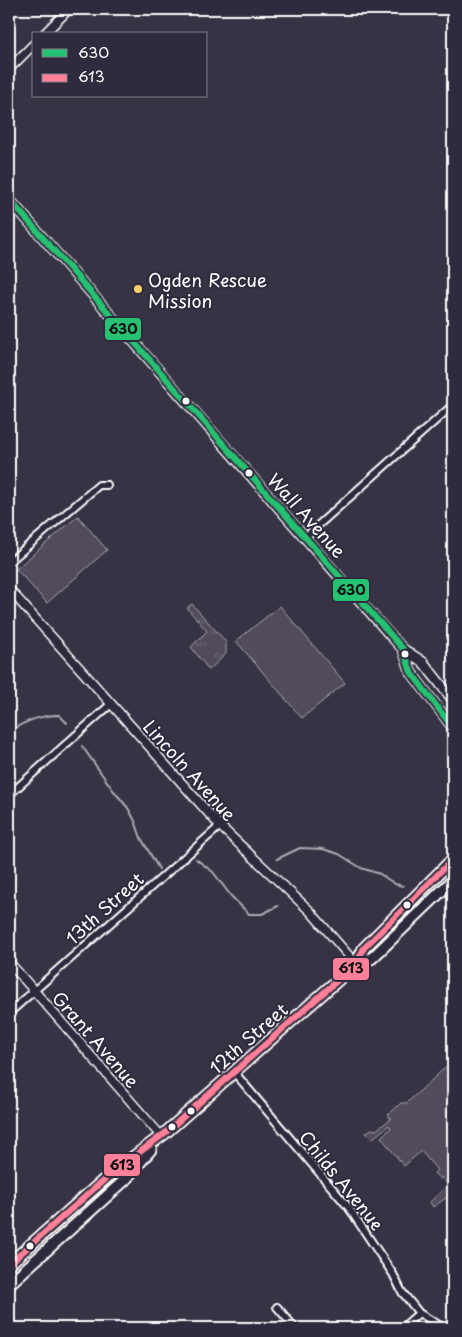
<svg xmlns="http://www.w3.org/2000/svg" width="462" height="1337" viewBox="0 0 462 1337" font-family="'Playpen Sans',sans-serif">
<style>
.grass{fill:#514c5c;stroke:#a8a6ae}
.park{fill:url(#park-tufts);stroke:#a8a6ae}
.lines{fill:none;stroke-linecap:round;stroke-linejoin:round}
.stream{stroke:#adabb2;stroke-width:2}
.minor-casing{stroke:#fff;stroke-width:10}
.tertiary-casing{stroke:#fff;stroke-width:11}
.secondary-casing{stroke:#fff;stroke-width:12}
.primary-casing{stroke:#fff;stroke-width:14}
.minor{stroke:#2f2a3d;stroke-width:6}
.tertiary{stroke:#2f2a3d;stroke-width:8}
.secondary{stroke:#2f2a3d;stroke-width:9}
.primary{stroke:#2f2a3d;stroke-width:10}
.bus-1-casing{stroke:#2f2a3d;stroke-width:10}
.bus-2-casing{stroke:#2f2a3d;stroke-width:10}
.bus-1{stroke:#26c172;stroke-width:6}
.bus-2{stroke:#ff8098;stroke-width:6}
.poi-dot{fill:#ffd166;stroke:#2f2a3d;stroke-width:2}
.bus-dot{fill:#fff;stroke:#2f2a3d;stroke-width:2}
.labels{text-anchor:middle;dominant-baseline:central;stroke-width:4;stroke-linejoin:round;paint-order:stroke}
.poi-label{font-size:18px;fill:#fff;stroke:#2f2a3d;text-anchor:start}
.street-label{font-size:18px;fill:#fff;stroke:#2f2a3d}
.line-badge{stroke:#2f2a3d;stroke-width:2}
.pale-badge-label{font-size:14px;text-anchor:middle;font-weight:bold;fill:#111}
</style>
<defs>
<pattern id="park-tufts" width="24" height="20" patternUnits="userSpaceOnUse" patternTransform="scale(1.25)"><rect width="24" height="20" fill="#514c5c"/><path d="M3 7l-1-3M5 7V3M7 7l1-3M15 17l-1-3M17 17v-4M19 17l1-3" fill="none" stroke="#6b6774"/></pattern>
</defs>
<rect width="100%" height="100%" fill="#373345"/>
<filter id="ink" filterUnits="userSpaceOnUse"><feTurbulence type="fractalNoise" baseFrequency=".02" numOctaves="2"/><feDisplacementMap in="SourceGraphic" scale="10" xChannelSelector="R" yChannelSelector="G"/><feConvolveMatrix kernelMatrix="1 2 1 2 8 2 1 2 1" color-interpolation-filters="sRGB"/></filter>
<g filter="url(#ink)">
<path class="grass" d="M78 516 107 550 47 603 16 569Z
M280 606 345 683 302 718 236 641Z
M453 1063V1193L433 1207 430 1202 448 1185 442 1177 440 1179 434 1173 437 1170 421 1151 404 1166 381 1137 391 1128 389 1125 372 1139 366 1133 371 1129 376 1130 392 1118 387 1116 401 1103H407L449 1064 451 1066Z"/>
<path class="park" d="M192 604 226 642V654L209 670 191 647 207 631 187 608Z"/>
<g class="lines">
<path class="stream" d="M9 731C25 722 39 715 59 715L67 723
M82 746 113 790 128 808 135 821 141 838 159 869
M196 859 213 872 231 896 249 914H262L278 906
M277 859 300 848 323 849 339 854 361 868 380 874 395 884 403 886"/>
<g class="minor-casing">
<path id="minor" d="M305 537 453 405
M9 562 99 485H107
M9 795 111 704
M9 1013 220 826
M234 1072 349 1208 393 1274 402 1292 419 1313 444 1328
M277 1307 295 1328
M402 1328 419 1313"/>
</g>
<g class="tertiary-casing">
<path id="tertiary" d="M44 34 69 9
M9 69 34 44
M9 589 220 826 310 911 356 964
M9 962 161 1136"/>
</g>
<g class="secondary-casing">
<path id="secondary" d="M9 199 390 635 403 649 423 662 453 700
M403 649 411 672 453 728"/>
</g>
<g class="primary-casing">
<path id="primary" d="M356 964 372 958 453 880
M9 1264 113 1172 164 1134 356 964 364 948 453 859
M9 1284 126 1179 151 1149"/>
</g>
<use href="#minor" class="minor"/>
<use href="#tertiary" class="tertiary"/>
<use href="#secondary" class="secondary"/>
<use href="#primary" class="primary"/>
<g class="bus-1-casing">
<path id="bus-1" d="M9 199 403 649 411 672 453 728"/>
</g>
<g class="bus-2-casing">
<path id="bus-2" d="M9 1264 113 1172 164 1134 356 964 364 948 453 859"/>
</g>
<use href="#bus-1" class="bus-1"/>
<use href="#bus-2" class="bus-2"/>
</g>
</g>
<circle class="poi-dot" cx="138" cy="289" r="5"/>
<g class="bus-dot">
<circle cx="186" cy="401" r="4.5"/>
<circle cx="249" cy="473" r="4.5"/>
<circle cx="405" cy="654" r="4.5"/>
<circle cx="407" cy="905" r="4.5"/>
<circle cx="191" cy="1111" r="4.5"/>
<circle cx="172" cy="1127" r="4.5"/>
<circle cx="30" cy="1246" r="4.5"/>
</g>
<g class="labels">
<g class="poi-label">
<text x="148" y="279">Ogden Rescue<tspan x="148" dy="21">Mission</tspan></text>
</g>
<g class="street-label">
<text transform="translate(307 515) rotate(48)">Wall Avenue</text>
<text transform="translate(190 770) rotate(48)">Lincoln Avenue</text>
<text transform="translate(104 908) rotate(-42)">13th Street</text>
<text transform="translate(248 1038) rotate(-41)">12th Street</text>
<text transform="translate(96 1039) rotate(49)">Grant Avenue</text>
<text transform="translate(342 1180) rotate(51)">Childs Avenue</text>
</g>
</g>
<g class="line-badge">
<rect x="104" y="317" width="38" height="24" rx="5" fill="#26c172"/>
<rect x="332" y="578" width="38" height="24" rx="5" fill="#26c172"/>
<rect x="332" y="957" width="38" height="24" rx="5" fill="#ff8098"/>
<rect x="103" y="1153" width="38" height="24" rx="5" fill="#ff8098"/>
</g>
<g class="pale-badge-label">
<text x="123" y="334">630</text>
<text x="351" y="595">630</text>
<text x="351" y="973">613</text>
<text x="122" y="1170">613</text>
</g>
<rect width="462" height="1337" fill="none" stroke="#2f2a3d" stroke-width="30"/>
<rect x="15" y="15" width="432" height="1307" fill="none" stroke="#fff" stroke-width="2" filter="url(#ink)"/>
<rect x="32" y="32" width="175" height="65" fill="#2f2a3d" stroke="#827f8b"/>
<rect x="42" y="49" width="25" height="8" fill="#26c172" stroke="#827f8b"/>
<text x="78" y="58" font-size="15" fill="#ffffff">630</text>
<rect x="42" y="74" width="25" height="8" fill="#ff8098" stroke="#827f8b"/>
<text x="78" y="82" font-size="15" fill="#ffffff">613</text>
</svg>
